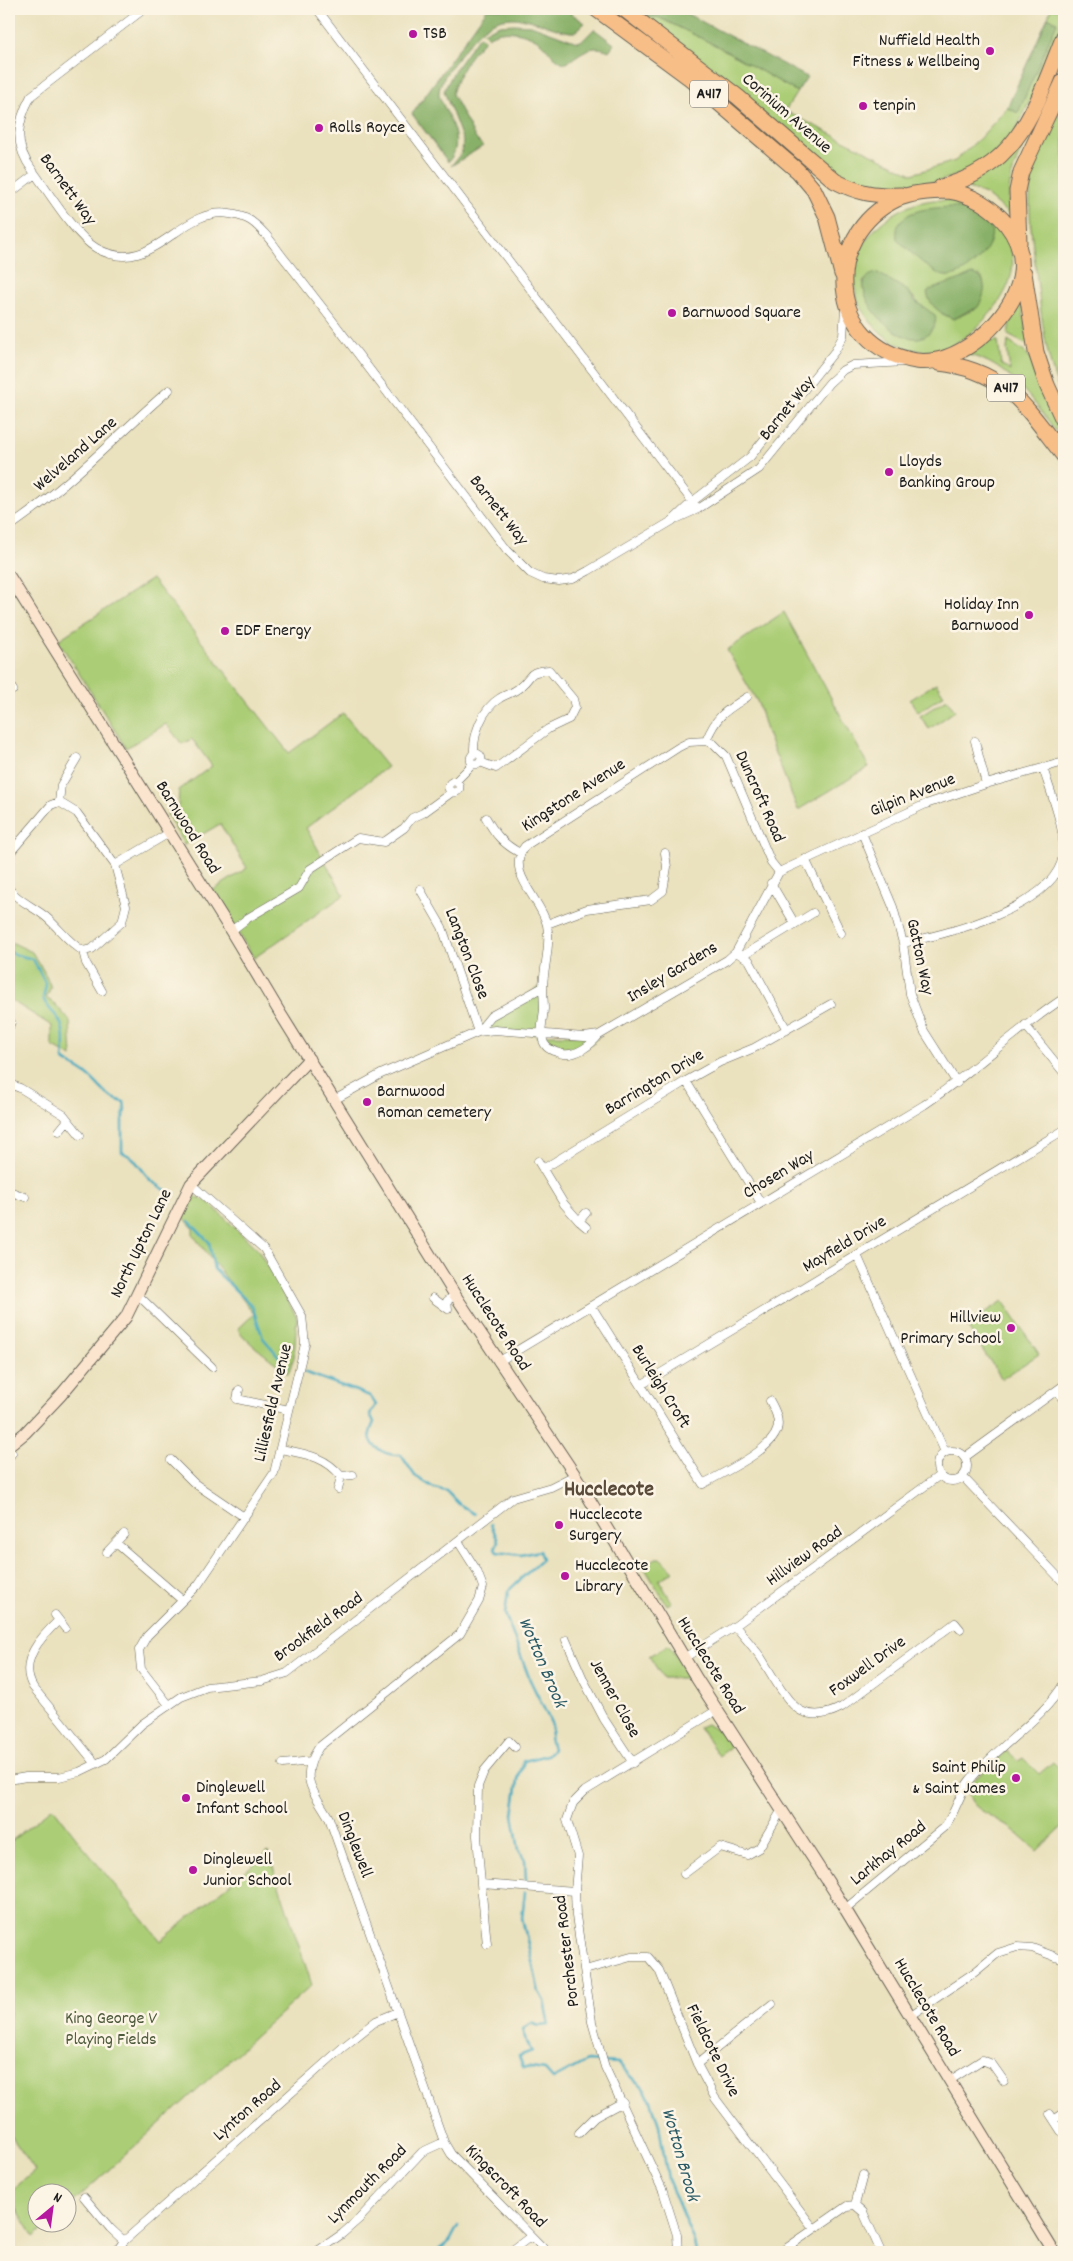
<svg xmlns="http://www.w3.org/2000/svg" width="1073" height="2261" viewBox="0 0 1073 2261" font-family="Dekko,sans-serif">
<style>
.green{fill:#abcd76;stroke:#647449;fill-rule:evenodd}
.forest{fill:#88b067;stroke:#526642}
.lines{fill:none;stroke-linecap:round;stroke-linejoin:round}
.stream{stroke:#40a9c0;stroke-width:2.5}
.street-casing{stroke:#646155;stroke-width:9}
.secondary-casing{stroke:#646155;stroke-width:13}
.highway-casing{stroke:#646155;stroke-width:17}
.street{stroke:#fff;stroke-width:8}
.secondary{stroke:#fce5cf;stroke-width:11}
.highway{stroke:#f7be88;stroke-width:15}
.poi-dot{fill:#b5179e;stroke:#fcf5e5;stroke-width:2}
.labels{text-anchor:middle;dominant-baseline:central;stroke-width:5;stroke-linejoin:round;paint-order:stroke}
.shield{fill:#fcf5e5;stroke:#5f5d58;stroke-width:1}
.shield-label{font-size:16px;font-weight:bold;fill:#1c1c1c}
.poi-label{font-size:18px;fill:#1c1c1c;stroke:#fcf5e5;text-anchor:start}
.street-label{font-size:18px;fill:#1c1c1c;stroke:#fcf5e5}
.park-label{font-size:18px;fill:#4e5a3c;stroke:#fcf5e5}
.water-label{font-size:19px;font-style:italic;fill:#2c5b66;stroke:#fcf5e5}
.district-label{font-size:22px;font-weight:bold;fill:#594a3a;stroke:#fcf5e5}
</style>
<rect width="100%" height="100%" fill="#fcf5e5"/>
<filter id="ink" filterUnits="userSpaceOnUse"><feTurbulence type="fractalNoise" baseFrequency=".02" numOctaves="2"/><feDisplacementMap in="SourceGraphic" scale="10" xChannelSelector="R" yChannelSelector="G"/><feConvolveMatrix kernelMatrix="1 2 1 2 8 2 1 2 1" color-interpolation-filters="sRGB"/></filter>
<filter id="wash" filterUnits="userSpaceOnUse"><feTurbulence type="fractalNoise" baseFrequency=".0096" numOctaves="4" result="noise"/><feDisplacementMap in="SourceGraphic" scale="20" xChannelSelector="R" yChannelSelector="G"/><feGaussianBlur stdDeviation="1.12" result="paint"/><feColorMatrix in="noise" values="0 0 0 0 0 0 0 0 0 0 0 0 0 0 0 0 0 1.4 0 .05"/><feComposite in="paint" operator="in"/></filter>
<g filter="url(#wash)">
<rect width="100%" height="100%" fill="#eae1be"/>
<path class="green" d="M1051 9H1064V15L1040 80 1014 134 979 168 940 181 879 189 842 179 642 14 648 17H658L721 48 797 92 785 111 912 174 955 161 980 138 1007 108 1018 112 1057 22 1048 17Z
M1064 102V401C1044 359 1041 309 1035 263 1032 236 1027 206 1032 179 1036 152 1053 126 1064 102Z
M1040 105 1044 108C1025 142 1003 174 1010 215L985 194 963 186Z
M934 200C963 200 979 202 998 225 1028 262 1007 299 977 327 962 341 947 351 927 351 908 351 889 342 876 328 825 276 871 207 934 200ZM967 209 977 212 985 218 990 241 974 263 905 246 900 242ZM979 275C989 284 980 297 977 308L954 319 942 314 949 285ZM863 281 908 291 920 305 865 295Z
M1020 295 1029 346 1008 335 1012 308Z
M995 341H998L1001 364 1010 371 1007 349 1008 341 1026 353 1033 361 1059 426 1064 433V442C1037 407 1011 362 964 354L981 343Z
M152 579 289 753 343 713 387 767 306 828 344 895 254 958 212 891 247 868 220 824 184 845 167 814 178 807 179 790 212 766 192 739 182 744 166 724 126 748 58 640Z
M784 612 869 767 798 810 766 731 758 703 727 650Z
M936 683 944 695 918 712 910 700Z
M947 699 955 711 929 729 920 716Z
M9 941 32 952 43 970 51 987 46 998 55 1004 70 1021 72 1057 52 1046V1026L9 999Z
M545 984 541 1035H599L592 1043 566 1054 544 1045 536 1034 478 1032 491 1016Z
M188 1195 207 1201 258 1250 297 1317 294 1357 288 1374C275 1361 245 1342 238 1329L254 1314 193 1235V1228L179 1212Z
M1003 1301 1039 1354 1002 1379 966 1325Z
M656 1558H660L674 1571 659 1580 672 1602 667 1605 644 1567Z
M668 1645 670 1647 689 1678H663L649 1656Z
M706 1724 719 1731 731 1747 719 1756 699 1727Z
M1007 1750 1018 1761 1023 1758 1039 1774 1053 1762 1064 1773V1825L1037 1851C1027 1842 1017 1832 1006 1825 990 1814 958 1805 973 1781Z
M53 1807 85 1849 161 1941 268 1852 312 1985 68 2207V2194H38V2224H49L34 2237 11 2199 12 2190 35 2171 9 2133V1843Z"/>
<path class="forest" d="M487 9H565L585 23 575 32H570C557 30 545 25 533 21 493 10 478 31 457 59 449 70 438 82 439 96 448 117 466 143 448 162L412 114Z
M636 9H678L807 77 797 92 721 48 658 17H648Z
M1048 17 1057 23 1018 113 1007 108Z
M514 24 531 25 577 42 583 40 594 29 614 44 609 51C591 43 581 53 567 63H564C554 59 548 49 540 42 527 32 502 27 488 37L483 32 500 25Z
M479 36 485 40C470 53 457 75 452 94L476 139 483 146 451 166 462 152 463 141 444 91 454 71Z
M954 207C1031 217 970 280 945 276 932 274 907 249 897 239 892 208 932 208 954 207Z
M878 273 908 291 915 301 935 315C937 321 934 328 929 333 901 359 835 278 878 273Z
M972 274C990 276 985 298 977 308L968 311 954 319C941 314 929 306 927 292 931 288 962 280 972 274Z"/>
<g class="lines">
<path class="stream" d="M9 951 17 955 33 959 46 985 43 998C46 1006 51 1010 57 1017 66 1028 64 1045 63 1059 70 1065 79 1068 86 1074 101 1085 103 1097 124 1102L125 1110 122 1120V1152L133 1158 151 1181 172 1194
M189 1221 209 1242 214 1269 252 1306 263 1338 287 1366
M304 1372 370 1396 376 1405 370 1414 374 1422C373 1425 370 1430 370 1434 370 1449 388 1456 401 1455L415 1476 434 1488 446 1491 459 1504 475 1514
M491 1524 498 1541 495 1549 497 1552 521 1555 539 1551 542 1559 508 1591 505 1614 530 1680 552 1725 550 1738 553 1749 547 1755 524 1761 518 1780 513 1815 519 1850 525 1860 526 1880
M525 1892 522 1918 539 1992 544 2001 549 2025 539 2026 532 2023 523 2029 526 2043 532 2051 519 2056 523 2067 545 2070 553 2079 587 2061 618 2063 643 2088 651 2101 659 2125 668 2179 694 2242 696 2252
M436 2252 450 2241 458 2226"/>
</g>
</g>
<g filter="url(#ink)">
<g class="lines">
<g class="street-casing">
<path id="street" d="M144 9 31 96C17 122 13 145 33 171 48 191 75 236 96 248 153 280 179 205 230 214 237 215 245 217 251 221 264 230 273 244 282 256 299 277 315 298 332 320 390 396 449 473 507 550L530 573 543 579 559 581 573 579 588 571 672 521 692 502 750 457 835 351 843 336 845 309
M317 9 698 509
M9 194 35 174
M678 518 698 509 759 469 829 383 843 370 853 365 905 362
M9 527C68 487 116 436 169 390
M9 684 13 690
M706 741 714 744 726 756 771 862 779 872
M975 741 986 784
M470.5 759a5.5 5.5 0 1 1 11 0a5.5 5.5 0 1 1-11 0Z
M474 754C473 734 482 709 500 698 506 694 514 693 520 687 534 675 526 672 549 670L573 699 575 707 569 719 548 729 496 768 480 762
M456 781 473 764
M448.5 787a5.5 5.5 0 1 1 11 0a5.5 5.5 0 1 1-11 0Z
M59 802 61 785 77 758
M486 818C495 834 503 844 520 853
M862 833 893 907 903 943 910 994 924 1031 957 1083
M9 854 51 805 59 802 77 813 115 865 126 906 122 922 92 949 83 951C68 942 59 928 46 917 34 907 18 901 9 889
M805 859 841 933
M115 865 169 833
M771 883 795 924
M420 889 442 927 478 1032
M547 924 587 909 651 900 663 891 667 867 665 853
M231 931 248 918 299 888 310 869 358 838 384 842 404 828 412 818 423 813 452 792
M903 943C946 934 1054 908 1063 856 1067 832 1050 791 1043 768
M83 951 86 963 102 991
M736 952 749 960 787 1030
M744 955 813 913
M1025 1025 1064 1073
M9 1027 11 1022
M478 1032 491 1016 543 987
M599 1035C591 1045 577 1056 563 1054 556 1052 547 1050 544 1043 539 1033 543 1020 544 1009 544 1002 543 994 543 986 544 967 551 944 547 925 542 900 504 872 525 846L679 747 689 742 706 741C716 716 725 711 747 697
M686 1081 761 1203
M9 1084 20 1088 64 1115 80 1135
M334 1100 381 1074 478 1032 495 1030 584 1037 599 1035 727 960 736 952 779 872 926 804 986 784 1064 762
M59 1131 68 1120
M538 1161 564 1204 579 1221
M543 1169 686 1081 720 1062 754 1048 831 1004
M9 1191 25 1197
M586 1227 579 1221 586 1213
M857 1255 945 1452
M137 1294 212 1367
M433 1298 448 1309 447 1301 455 1295
M592 1307 703 1484C722 1473 771 1451 777 1430 780 1420 775 1410 770 1401
M498 1362 924 1105C973 1072 1015 1030 1064 998
M641 1385 1064 1130
M239 1390 237 1399 289 1410
M1057 1391 1064 1401
M281 1449C305 1454 325 1456 341 1476L353 1475
M937 1466a15 15 0 1 1 30 0a15 15 0 1 1-30 0Z
M9 1457 12 1453
M965 1457 1064 1385
M171 1460 194 1483 244 1517
M963 1477 1064 1583
M338 1489 341 1476
M458 1541 477 1571 483 1587 479 1601 460 1634 319 1747C298 1779 313 1790 329 1818L444 2142 451 2154 547 2252
M116 1543 182 1600
M107 1552 124 1534
M55 1615 65 1628
M59 1620C41 1637 18 1661 33 1687L96 1764
M735 1626C744 1636 752 1646 760 1656 770 1671 786 1703 801 1711 815 1718 829 1714 842 1707L955 1623 960 1629
M566 1640 584 1681 604 1719 633 1763
M684 1658 735 1626 940 1475
M169 1705 141 1669 139 1650 147 1636 198 1585 274 1473 305 1344 302 1316 264 1249 191 1184
M515 1747 509 1741 484 1771 478 1786 477 1836 481 1884 575 1891
M283 1764 311 1761
M9 1780 26 1777H59L79 1772 106 1759 142 1724 181 1697 207 1687 262 1681 287 1673 513 1498 551 1487 575 1475
M684 1874 720 1847 747 1855 759 1848 781 1811
M481 1884 487 1944
M845 1909 944 1827C956 1813 959 1793 970 1780 998 1745 1042 1721 1064 1683
M585 1970 631 1957H648L659 1970 697 2064 715 2098 814 2229
M911 2015 975 1972 998 1953 1017 1947 1032 1948 1064 1960
M697 2064 772 2004
M949 2081 982 2060 992 2064 1004 2081
M1050 2114 1061 2131
M1054 2120 1064 2113
M579 2133 595 2117 623 2102
M84 2197 110 2228 124 2241 116 2252
M855 2205 863 2175
M124 2241 342 2048 376 2021 398 2012
M316 2252 342 2234 359 2219 422 2152 444 2142
M510 2252 531 2236
M678 2252 677 2235 663 2191 605 2067 592 2022 576 1916 575 1891 578 1856 567 1820 573 1803 585 1791 717 1710
M781 2252 847 2206 855 2205 863 2212 881 2252"/>
</g>
<g class="secondary-casing">
<path id="secondary" d="M9 576 231 931 280 1013 455 1295 575 1475 697 1679 836 1894 1054 2252
M9 1446 25 1433 60 1396 126 1317 191 1184 309 1059"/>
</g>
<g class="highway-casing">
<path id="highway" d="M596 9 691 79 798 171 814 190 827 217 842 274
M624 9 738 97 835 181C858 193 875 196 901 195
M941 187C1021 167 1036 104 1064 36
M949 191C994 198 1035 241 1017 289 1004 325 955 367 916 361 827 346 820 236 897 199 914 192 931 191 949 191Z
M1019 243 1017 191 1021 172 1064 80
M1024 273 1036 352 1047 385 1064 422
M939 363C1006 370 1026 408 1064 456"/>
</g>
<use href="#street" class="street"/>
<use href="#secondary" class="secondary"/>
<use href="#highway" class="highway"/>
</g>
</g>
<g class="poi-dot">
<circle cx="413" cy="34" r="5"/>
<circle cx="990" cy="51" r="5"/>
<circle cx="863" cy="106" r="5"/>
<circle cx="319" cy="128" r="5"/>
<circle cx="672" cy="313" r="5"/>
<circle cx="889" cy="472" r="5"/>
<circle cx="1029" cy="615" r="5"/>
<circle cx="225" cy="631" r="5"/>
<circle cx="367" cy="1102" r="5"/>
<circle cx="1011" cy="1328" r="5"/>
<circle cx="559" cy="1525" r="5"/>
<circle cx="565" cy="1576" r="5"/>
<circle cx="1016" cy="1778" r="5"/>
<circle cx="186" cy="1798" r="5"/>
<circle cx="193" cy="1870" r="5"/>
</g>
<g class="labels">
<g class="shield">
<rect x="690" y="80.5" width="38" height="27" rx="4"/>
<rect x="987" y="374.5" width="38" height="27" rx="4"/>
</g>
<g class="shield-label">
<text x="709" y="94">A417</text>
<text x="1006" y="388">A417</text>
</g>
<g class="poi-label">
<text x="423" y="34">TSB</text>
<text x="980" y="41" text-anchor="end">Nuffield Health<tspan x="980" dy="21">Fitness &amp; Wellbeing</tspan></text>
<text x="873" y="106">tenpin</text>
<text x="329" y="128">Rolls Royce</text>
<text x="682" y="313">Barnwood Square</text>
<text x="899" y="462">Lloyds<tspan x="899" dy="21">Banking Group</tspan></text>
<text x="1019" y="605" text-anchor="end">Holiday Inn<tspan x="1019" dy="21">Barnwood</tspan></text>
<text x="235" y="631">EDF Energy</text>
<text x="377" y="1092">Barnwood<tspan x="377" dy="21">Roman cemetery</tspan></text>
<text x="1001" y="1318" text-anchor="end">Hillview<tspan x="1001" dy="21">Primary School</tspan></text>
<text x="569" y="1515">Hucclecote<tspan x="569" dy="21">Surgery</tspan></text>
<text x="575" y="1566">Hucclecote<tspan x="575" dy="21">Library</tspan></text>
<text x="1006" y="1768" text-anchor="end">Saint Philip<tspan x="1006" dy="21">&amp; Saint James</tspan></text>
<text x="196" y="1788">Dinglewell<tspan x="196" dy="21">Infant School</tspan></text>
<text x="203" y="1860">Dinglewell<tspan x="203" dy="21">Junior School</tspan></text>
</g>
<g class="street-label">
<text transform="translate(786 114) rotate(41)">Corinium Avenue</text>
<text transform="translate(67 190) rotate(54)">Barnett Way</text>
<text transform="translate(788 409) rotate(-51)">Barnet Way</text>
<text transform="translate(76 455) rotate(-41)">Welveland Lane</text>
<text transform="translate(498 511) rotate(52)">Barnett Way</text>
<text transform="translate(574 796) rotate(-33)">Kingstone Avenue</text>
<text transform="translate(913 796) rotate(-22)">Gilpin Avenue</text>
<text transform="translate(759 797) rotate(66)">Duncroft Road</text>
<text transform="translate(187 828) rotate(58)">Barnwood Road</text>
<text transform="translate(466 954) rotate(69)">Langton Close</text>
<text transform="translate(919 957) rotate(78)">Gatton Way</text>
<text transform="translate(673 973) rotate(-31)">Insley Gardens</text>
<text transform="translate(655 1083) rotate(-31)">Barrington Drive</text>
<text transform="translate(779 1175) rotate(-31)">Chosen Way</text>
<text transform="translate(142 1244) rotate(-64)">North Upton Lane</text>
<text transform="translate(845 1245) rotate(-31)">Mayfield Drive</text>
<text transform="translate(495 1323) rotate(57)">Hucclecote Road</text>
<text transform="translate(660 1387) rotate(58)">Burleigh Croft</text>
<text transform="translate(274 1403) rotate(-77)">Lilliesfield Avenue</text>
<text transform="translate(805 1557) rotate(-36)">Hillview Road</text>
<text transform="translate(319 1628) rotate(-36)">Brookfield Road</text>
<text transform="translate(710 1666) rotate(58)">Hucclecote Road</text>
<text transform="translate(868 1667) rotate(-36)">Foxwell Drive</text>
<text transform="translate(614 1699) rotate(61)">Jenner Close</text>
<text transform="translate(354 1845) rotate(69)">Dinglewell</text>
<text transform="translate(889 1854) rotate(-39)">Larkhay Road</text>
<text transform="translate(568 1951) rotate(-97)">Porchester Road</text>
<text transform="translate(926 2008) rotate(59)">Hucclecote Road</text>
<text transform="translate(712 2051) rotate(64)">Fieldcote Drive</text>
<text transform="translate(248 2111) rotate(-41)">Lynton Road</text>
<text transform="translate(368 2185) rotate(-45)">Lynmouth Road</text>
<text transform="translate(505 2187) rotate(46)">Kingscroft Road</text>
</g>
<g class="park-label">
<text x="111" y="2019">King George V<tspan x="111" dy="21">Playing Fields</tspan></text>
</g>
<g class="water-label">
<text transform="translate(541 1663) rotate(67)">Wotton Brook</text>
<text transform="translate(679 2155) rotate(74)">Wotton Brook</text>
</g>
<g class="district-label">
<text x="609" y="1490">Hucclecote</text>
</g>
</g>
<rect width="1073" height="2261" fill="none" stroke="#fcf5e5" stroke-width="30"/>
<g transform="translate(52 2208) rotate(29)"><circle r="24" fill="#fcf5e5" stroke="#a29e95"/>
<path d="M0-4L9 19L0 12L-9 19Z" fill="#b5179e"/>
<text y="-8" font-size="14" font-weight="bold" text-anchor="middle" fill="#1c1c1c">N</text>
</g>
</svg>
